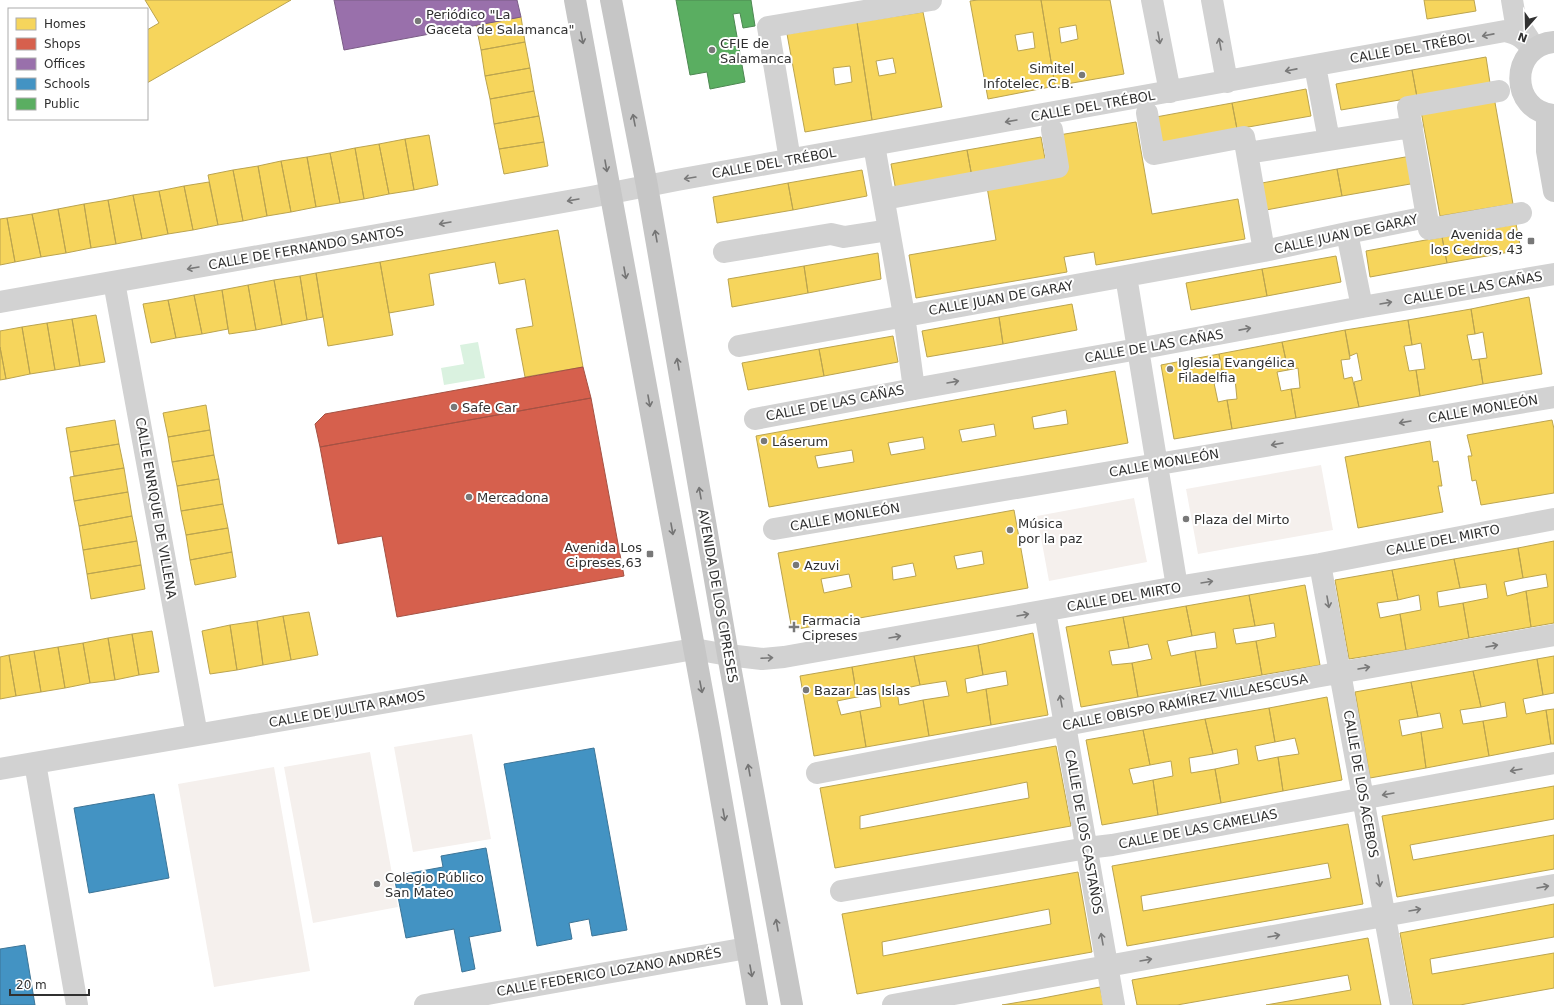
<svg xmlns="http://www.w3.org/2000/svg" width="1554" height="1005" viewBox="0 0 1554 1005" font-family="'DejaVu Sans',sans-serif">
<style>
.green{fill:#f5f0ed}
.water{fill:#daf2e0}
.homes{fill:#f6d55c;stroke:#bba44f;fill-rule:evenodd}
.shops{fill:#d6604d;stroke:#a45244}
.offices{fill:#9970ab;stroke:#7a5d86}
.schools{fill:#4393c3;stroke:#3d7597}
.public{fill:#5aae61;stroke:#4d8852}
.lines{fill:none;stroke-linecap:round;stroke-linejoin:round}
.street{stroke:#d2d2d2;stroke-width:22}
.secondary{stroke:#cdcdcd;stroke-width:22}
.primary{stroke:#c6c6c6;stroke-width:22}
.oneway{stroke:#797979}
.oneway2{stroke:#747474}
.poi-dot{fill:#787878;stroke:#fff;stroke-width:1.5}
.labels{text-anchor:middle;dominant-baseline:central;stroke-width:4;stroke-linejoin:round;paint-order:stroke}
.poi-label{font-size:13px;fill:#303030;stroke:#fff;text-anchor:start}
.street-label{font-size:13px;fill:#303030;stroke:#fff}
</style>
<rect width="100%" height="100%" fill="#fff"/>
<path class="green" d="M1321 465 1333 530 1198 554 1186 489Z
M1134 498 1147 562 1049 581 1037 516Z
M472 734 491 839 413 852 394 747Z
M370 752 398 907 313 923 284 767Z
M274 767 310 971 214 987 178 784Z"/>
<path class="water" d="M478 342 485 378 444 385 441 368 464 364 460 345Z"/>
<path class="homes" d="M145 0H291L147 83V30L159 23Z
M978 0H1041L1055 86 988 99 970 1ZM1033 32 1035 48 1018 51 1015 35Z
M1041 0H1110L1124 74 1055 86ZM1076 25 1078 39 1061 43 1059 28Z
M1424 0H1474L1476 11 1427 19Z
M923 12 942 107 872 120 857 22ZM893 58 896 73 879 76 876 61Z
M521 17 525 42 481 50 476 25Z
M857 22 872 120 805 132 787 34ZM850 66 852 82 835 85 833 68Z
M525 42 530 68 485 76 481 50Z
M1486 57 1490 83 1417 97 1412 70Z
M530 68 534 91 490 99 485 76Z
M1412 70 1417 97 1341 110 1336 84Z
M1306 89 1311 116 1237 129 1232 103Z
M534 91 539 116 494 124 490 99Z
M1494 97 1513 204 1440 216 1421 111Z
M1232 103 1237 129 1161 143 1156 117Z
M539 116 544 142 499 149 494 124Z
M1136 122 1152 214 1238 199 1245 239 1096 265 1094 252 1064 257 1067 272 916 298 909 255 996 240 987 187 1065 173 1059 135Z
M429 135 438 185 414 190 405 139Z
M1041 137 1046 164 972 177 967 150Z
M405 139 414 190 389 194 379 144Z
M544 142 548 166 504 174 499 149Z
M379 144 389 194 364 199 355 148Z
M355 148 364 199 340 203 330 153Z
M967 150 972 177 896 191 891 164Z
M330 153 340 203 316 207 307 157Z
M1411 156 1416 183 1342 196 1337 169Z
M307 157 316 207 291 212 281 161Z
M281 161 291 212 267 216 258 166Z
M258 166 267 216 243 221 233 170Z
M1337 169 1342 196 1266 210 1262 183Z
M233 170 243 221 218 225 208 175Z
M862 170 867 196 793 210 788 183Z
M209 182 218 225 193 230 184 186Z
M788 183 793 210 717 223 713 197Z
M184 186 193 230 168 234 159 191Z
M159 191 168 234 142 239 133 195Z
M133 195 142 239 116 244 108 200Z
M108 200 116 244 91 248 84 204Z
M84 204 91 248 66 253 58 209Z
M58 209 66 253 41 257 32 214Z
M32 214 41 257 15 262 7 218Z
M7 218 15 262 0 265V219Z
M1516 224 1521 250 1447 263 1442 237Z
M558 230 583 367 525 377 516 329 533 326 525 279 499 284 495 262 429 274 434 305 389 313 380 262Z
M1442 237 1447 263 1370 277 1366 251Z
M878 253 881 279 808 293 804 266Z
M1336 256 1341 282 1267 296 1262 269Z
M380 262 393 335 328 346 316 273Z
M804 266 808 293 732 307 728 279Z
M1262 269 1267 296 1191 310 1186 283Z
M316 273 323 317 307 320 300 276Z
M300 276 307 320 282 325 274 280Z
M274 280 282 325 256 330 248 285Z
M248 285 256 330 229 334 222 290Z
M222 290 228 329 202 334 194 295Z
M194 295 202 334 176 338 168 300Z
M1529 297 1542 374 1483 384 1479 359 1487 358 1483 332 1475 334 1471 309Z
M168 300 176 338 151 343 143 304Z
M1072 304 1077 330 1003 344 999 317Z
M1471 309 1475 334 1467 335 1472 360 1479 359 1483 384 1420 396 1416 370 1425 369 1421 343 1412 345 1408 320Z
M96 315 105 362 80 366 72 319Z
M999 317 1003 344 927 357 922 331Z
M72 319 80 366 55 370 47 323Z
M1408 320 1412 345 1404 346 1409 371 1416 370 1420 396 1359 407 1354 382 1362 380 1357 353 1350 356 1345 330Z
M47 323 55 370 30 374 22 327Z
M22 327 30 374 6 379 0 347V331Z
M1345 330 1350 359 1341 360 1344 379 1352 377 1359 407 1296 418 1291 389 1300 388 1298 368 1288 370 1282 342Z
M893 336 898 362 824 376 819 349Z
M1282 342 1288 370 1277 372 1281 391 1291 389 1296 418 1232 429 1227 400 1237 399 1235 379 1224 382 1219 354Z
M0 347 6 379 0 380Z
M819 349 824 376 748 390 742 363Z
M1219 354 1224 382 1214 383 1218 402 1227 400 1232 429 1174 439 1161 365Z
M1115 371 1128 443 769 507 756 436ZM1066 410 1068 424 1034 429 1032 417ZM994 424 996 436 962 442 959 430ZM923 437 925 449 891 455 888 443ZM852 450 854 462 818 468 815 456Z
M206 405 210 430 168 437 163 413Z
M115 420 119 444 70 452 66 428Z
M1552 420 1554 429V493L1481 505 1476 480 1472 481 1468 456H1472L1467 435Z
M210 430 214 455 172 462 168 437Z
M1430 441 1433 462 1438 461 1442 486H1438L1443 512 1358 528 1345 457Z
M119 444 124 468 74 476 70 452Z
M214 455 219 479 177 486 172 462Z
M124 468 128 492 74 501 70 477Z
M219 479 223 504 181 511 177 486Z
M128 492 132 516 79 526 74 501Z
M223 504 228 528 186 535 181 511Z
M1014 510 1028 588 792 630 778 553ZM982 551 984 564 957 569 954 556ZM913 563 916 576 893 580 892 567ZM849 574 852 587 824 593 821 579Z
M132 516 137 541 83 550 79 526Z
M228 528 232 552 190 560 186 535Z
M137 541 141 565 87 574 83 550Z
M1554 541V623L1531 627 1526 591 1548 587 1546 574 1523 578 1518 548Z
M1518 548 1523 578 1504 582 1507 596 1526 591 1531 627 1469 638 1463 603 1488 598 1486 584 1460 588 1454 559Z
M232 552 236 577 195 585 190 560Z
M1454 559 1460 588 1437 592 1439 607 1463 603 1469 638 1406 650 1400 614 1421 610 1419 595 1398 600 1392 570Z
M141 565 145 589 91 599 87 574Z
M1392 570 1398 600 1377 603 1380 618 1400 614 1406 650 1349 659 1335 580Z
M1305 585 1320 665 1262 675 1256 641 1276 637 1274 623 1255 626 1249 595Z
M1249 595 1255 626 1233 629 1236 644 1256 641 1262 675 1201 686 1195 651 1217 648 1215 632 1192 636 1186 606Z
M1186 606 1192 636 1167 641 1171 656 1195 651 1201 686 1138 697 1132 663 1152 659 1148 644 1129 648 1123 617Z
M309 612 318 655 291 660 283 616Z
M283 616 291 660 263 665 257 621Z
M1123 617 1129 648 1109 651 1112 665 1132 663 1138 697 1081 707 1066 627Z
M257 621 263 665 237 670 230 625Z
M230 625 237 670 210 674 202 631Z
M152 631 159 672 139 675 132 634Z
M1033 633 1048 715 991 725 986 689 1008 685 1006 671 983 675 978 645Z
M132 634 139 675 115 680 108 638Z
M108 638 115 680 90 683 83 643Z
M83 643 90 683 65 688 58 647Z
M978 645 983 675 965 679 967 693 986 689 991 725 929 736 923 700 949 696 946 681 920 685 914 656Z
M58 647 65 688 41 692 34 651Z
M34 651 41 692 16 696 9 655Z
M9 655 16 696 0 699V657Z
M914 656 920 685 897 690 899 705 923 700 929 736 866 747 860 711 881 707 879 693 857 697 852 667Z
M1554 656V693L1543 695 1537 659Z
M1537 659 1543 695 1523 699 1526 714 1546 710 1551 744 1489 756 1483 721 1507 717 1505 702 1481 707 1473 671Z
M852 667 857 697 837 701 841 715 860 711 866 747 814 756 800 676Z
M1473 671 1481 707 1460 710 1463 724 1483 721 1489 756 1426 768 1421 732 1443 728 1440 713 1418 717 1411 682Z
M1411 682 1418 717 1399 720 1402 736 1421 732 1426 768 1370 778 1355 692Z
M1327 697 1342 780 1283 791 1278 757 1299 754 1295 738 1275 742 1269 708Z
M1269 708 1275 742 1255 746 1258 761 1278 757 1283 791 1221 803 1215 769 1239 764 1237 749 1213 754 1205 719Z
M1554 709V744H1551L1546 710Z
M1205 719 1213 754 1189 758 1191 773 1215 769 1221 803 1158 815 1153 780 1173 776 1171 761 1150 765 1143 730Z
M1143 730 1150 765 1129 769 1133 784 1153 780 1158 815 1102 825 1086 740Z
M1056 746 1071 826 835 868 820 788ZM1027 782 1029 798 860 829V816Z
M1554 786V819L1410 845 1413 860 1554 835V869L1397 897 1382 816Z
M1348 824 1363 904 1127 946 1112 866ZM1328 863 1331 878 1143 911 1141 896Z
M1078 872 1092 952 857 994 842 914ZM1049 909 1051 924 883 956 882 942Z
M1554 904V937L1430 959 1432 974 1554 953V988L1460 1005H1413L1400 933Z
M1368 938 1381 1005H1266L1351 990 1348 975 1177 1005H1137L1132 980Z
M1100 987 1104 1005H1002L1038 999Z"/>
<path class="shops" d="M583 367 591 398 320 447 315 424 325 414Z
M591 398 624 576 397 617 382 536 338 544 320 447Z"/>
<path class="offices" d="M334 0H517L521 17 344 50Z"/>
<path class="schools" d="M594 748 627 930 592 936 589 919 569 923 572 939 537 946 504 764Z
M154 794 169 878 89 893 74 808Z
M486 848 501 931 469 937 475 969 462 972 454 929 406 938 394 876 443 867 441 856Z
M25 945 35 1005H0V949Z"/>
<path class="public" d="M676 0H751L755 26 743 28 740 13 733 14 745 82 710 89 707 72 690 75Z"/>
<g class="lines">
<path class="street" d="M1152 0 1170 92
M1212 0 1227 82
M1512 0 1515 18 1532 44
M1315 66 1329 140 1412 127
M1499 91 1408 107 1429 229 1521 213
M1147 113 1154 154 1244 137 1247 153 1329 140
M874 145 904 315 914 389
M1247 153 1264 251
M790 160 768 27 931 0
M895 197 1058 167 1052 130
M1347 233 1362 307
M724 252 831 234 844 237 889 230
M1126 276 1177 587
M114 282 197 735
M0 302 591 197 677 180 1505 31C1519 34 1525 39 1533 50
M739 346 1264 251 1347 233 1427 217
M755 419 914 389 1138 349 1362 307 1554 274
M774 529 1554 397
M1320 564 1401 1005
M1045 611 1114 1005
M35 763 77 1005
M0 769 694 649 728 655 762 659 784 657 1177 587 1320 564 1554 519
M817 773 1315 677 1554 635
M841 891 1087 848 1112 845 1554 763
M425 1005 747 948
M893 1005 1554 885"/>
<path class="secondary" d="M1554 42C1509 46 1509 111 1554 115
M1547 115V151L1554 191"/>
<path class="primary" d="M575 0 709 729 757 1005
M611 0 647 186 728 655 792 1005"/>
</g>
<defs><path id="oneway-shaft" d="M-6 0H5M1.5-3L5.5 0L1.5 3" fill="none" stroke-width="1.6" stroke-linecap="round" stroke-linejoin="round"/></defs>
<g class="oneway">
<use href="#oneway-shaft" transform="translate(1488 35) rotate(169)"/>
<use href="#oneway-shaft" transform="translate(1159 38) rotate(80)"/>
<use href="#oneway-shaft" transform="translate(1220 44) rotate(-100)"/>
<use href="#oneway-shaft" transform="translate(1291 70) rotate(169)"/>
<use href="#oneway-shaft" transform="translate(1011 121) rotate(170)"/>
<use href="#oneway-shaft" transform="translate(690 178) rotate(171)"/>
<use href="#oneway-shaft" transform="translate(573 200) rotate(170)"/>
<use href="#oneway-shaft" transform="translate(445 223) rotate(170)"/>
<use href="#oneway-shaft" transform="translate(193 268) rotate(170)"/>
<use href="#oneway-shaft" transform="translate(1386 303) rotate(-10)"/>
<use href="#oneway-shaft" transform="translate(1245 329) rotate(-11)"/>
<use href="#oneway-shaft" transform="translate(953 382) rotate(-10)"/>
<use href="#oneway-shaft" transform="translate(1405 422) rotate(170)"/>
<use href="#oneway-shaft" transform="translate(1277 444) rotate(170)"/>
<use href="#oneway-shaft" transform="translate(1207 582) rotate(-9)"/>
<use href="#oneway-shaft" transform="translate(1328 602) rotate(80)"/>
<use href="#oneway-shaft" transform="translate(1023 615) rotate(-10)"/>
<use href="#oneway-shaft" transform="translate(895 637) rotate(-10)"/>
<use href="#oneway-shaft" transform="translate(1492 646) rotate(-10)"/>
<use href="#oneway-shaft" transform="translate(767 658) rotate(-3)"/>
<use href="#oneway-shaft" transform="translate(1364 668) rotate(-10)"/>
<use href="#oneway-shaft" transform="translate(1061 701) rotate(-100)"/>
<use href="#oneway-shaft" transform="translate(1516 770) rotate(170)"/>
<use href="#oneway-shaft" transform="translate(1388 794) rotate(170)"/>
<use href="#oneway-shaft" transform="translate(1379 881) rotate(80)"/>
<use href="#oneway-shaft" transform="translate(1543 887) rotate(-10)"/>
<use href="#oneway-shaft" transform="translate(1415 910) rotate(-10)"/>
<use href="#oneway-shaft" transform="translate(1274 936) rotate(-10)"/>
<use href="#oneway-shaft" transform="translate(1102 939) rotate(-100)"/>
<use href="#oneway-shaft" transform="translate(1146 960) rotate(-10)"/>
</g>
<g class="oneway2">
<use href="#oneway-shaft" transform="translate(582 38) rotate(79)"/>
<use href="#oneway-shaft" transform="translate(634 120) rotate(-101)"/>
<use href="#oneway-shaft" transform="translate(606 166) rotate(80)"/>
<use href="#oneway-shaft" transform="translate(656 236) rotate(-100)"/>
<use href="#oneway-shaft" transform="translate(625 273) rotate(80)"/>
<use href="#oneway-shaft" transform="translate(678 364) rotate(-100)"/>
<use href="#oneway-shaft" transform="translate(649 401) rotate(80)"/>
<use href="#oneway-shaft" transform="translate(700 493) rotate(-100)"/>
<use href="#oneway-shaft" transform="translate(672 529) rotate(80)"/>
<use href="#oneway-shaft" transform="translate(701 687) rotate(79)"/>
<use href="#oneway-shaft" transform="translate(749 770) rotate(-100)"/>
<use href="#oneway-shaft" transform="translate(724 815) rotate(80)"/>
<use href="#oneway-shaft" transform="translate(777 925) rotate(-100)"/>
<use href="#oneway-shaft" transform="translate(751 971) rotate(80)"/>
</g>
<g class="poi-dot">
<circle cx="418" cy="21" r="4"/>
<circle cx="712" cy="50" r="4"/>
<circle cx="1082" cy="75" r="4"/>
<rect x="1527" y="237" width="8" height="8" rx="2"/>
<circle cx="1170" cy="369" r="4"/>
<circle cx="454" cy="407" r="4"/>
<circle cx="764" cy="441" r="4"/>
<circle cx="469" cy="497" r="4"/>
<circle cx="1186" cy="519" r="4"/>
<circle cx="1010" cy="530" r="4"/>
<rect x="646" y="550" width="8" height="8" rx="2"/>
<circle cx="796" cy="565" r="4"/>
<path d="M792 621h4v4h4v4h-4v4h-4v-4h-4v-4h4z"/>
<circle cx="806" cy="690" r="4"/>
<circle cx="377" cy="884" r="4"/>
</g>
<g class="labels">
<g class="poi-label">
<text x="426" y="14">Periódico "La<tspan x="426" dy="15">Gaceta de Salamanca"</tspan></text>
<text x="720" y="43">CFIE de<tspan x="720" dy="15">Salamanca</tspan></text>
<text x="1074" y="68" text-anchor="end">Simitel<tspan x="1074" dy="15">Infotelec, C.B.</tspan></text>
<text x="1523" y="234" text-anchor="end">Avenida de<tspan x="1523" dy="15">los Cedros, 43</tspan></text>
<text x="1178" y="362">Iglesia Evangélica<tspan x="1178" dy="15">Filadelfia</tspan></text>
<text x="462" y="407">Safe Car</text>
<text x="772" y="441">Láserum</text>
<text x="477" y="497">Mercadona</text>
<text x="1194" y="519">Plaza del Mirto</text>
<text x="1018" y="523">Música<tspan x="1018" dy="15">por la paz</tspan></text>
<text x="642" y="547" text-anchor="end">Avenida Los<tspan x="642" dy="15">Cipreses,63</tspan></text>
<text x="804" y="565">Azuvi</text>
<text x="802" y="620">Farmacia<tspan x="802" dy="15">Cipreses</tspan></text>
<text x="814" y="690">Bazar Las Islas</text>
<text x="385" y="877">Colegio Público<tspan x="385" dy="15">San Mateo</tspan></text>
</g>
<g class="street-label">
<text transform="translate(1412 48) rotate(-10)">CALLE DEL TRÉBOL</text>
<text transform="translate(1093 106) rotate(-10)">CALLE DEL TRÉBOL</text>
<text transform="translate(774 163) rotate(-10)">CALLE DEL TRÉBOL</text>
<text transform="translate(1346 234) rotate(-12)">CALLE JUAN DE GARAY</text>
<text transform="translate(306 248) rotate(-10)">CALLE DE FERNANDO SANTOS</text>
<text transform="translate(1473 288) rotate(-10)">CALLE DE LAS CAÑAS</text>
<text transform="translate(1001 298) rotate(-10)">CALLE JUAN DE GARAY</text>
<text transform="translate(1154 346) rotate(-10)">CALLE DE LAS CAÑAS</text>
<text transform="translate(835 403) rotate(-11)">CALLE DE LAS CAÑAS</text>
<text transform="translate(1483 409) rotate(-10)">CALLE MONLEÓN</text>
<text transform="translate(1164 463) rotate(-10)">CALLE MONLEÓN</text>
<text transform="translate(156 508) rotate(80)">CALLE ENRIQUE DE VILLENA</text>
<text transform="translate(845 517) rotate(-10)">CALLE MONLEÓN</text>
<text transform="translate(1443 540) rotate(-11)">CALLE DEL MIRTO</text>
<text transform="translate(718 596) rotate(80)">AVENIDA DE LOS CIPRESES</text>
<text transform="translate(1124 597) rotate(-10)">CALLE DEL MIRTO</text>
<text transform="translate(1185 702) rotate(-11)">CALLE OBISPO RAMÍREZ VILLAESCUSA</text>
<text transform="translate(347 709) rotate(-10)">CALLE DE JULITA RAMOS</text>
<text transform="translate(1361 784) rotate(80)">CALLE DE LOS ACEBOS</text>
<text transform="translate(1198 829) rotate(-11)">CALLE DE LAS CAMELIAS</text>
<text transform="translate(1084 832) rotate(80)">CALLE DE LOS CASTAÑOS</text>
<text transform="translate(609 972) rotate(-10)">CALLE FEDERICO LOZANO ANDRÉS</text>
</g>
</g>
<rect x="8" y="8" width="140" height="112" fill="#ffffff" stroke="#acacac"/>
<rect x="16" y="18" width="20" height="12" fill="#f6d55c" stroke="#acacac"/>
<text x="44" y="28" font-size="12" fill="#303030">Homes</text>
<rect x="16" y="38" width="20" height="12" fill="#d6604d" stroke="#acacac"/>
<text x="44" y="48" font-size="12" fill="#303030">Shops</text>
<rect x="16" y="58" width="20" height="12" fill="#9970ab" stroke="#acacac"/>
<text x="44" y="68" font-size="12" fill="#303030">Offices</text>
<rect x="16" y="78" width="20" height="12" fill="#4393c3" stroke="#acacac"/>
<text x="44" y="88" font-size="12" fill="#303030">Schools</text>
<rect x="16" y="98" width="20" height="12" fill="#5aae61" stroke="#acacac"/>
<text x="44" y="108" font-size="12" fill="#303030">Public</text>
<g transform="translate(1526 28) rotate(200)" stroke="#ffffff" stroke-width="3" paint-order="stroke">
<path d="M0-3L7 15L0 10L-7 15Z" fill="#303030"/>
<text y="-6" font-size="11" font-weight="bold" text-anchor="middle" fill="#303030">N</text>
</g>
<path d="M10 989v6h79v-6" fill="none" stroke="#303030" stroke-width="2"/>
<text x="16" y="989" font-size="12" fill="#303030" stroke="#ffffff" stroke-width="3" paint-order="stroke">20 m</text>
</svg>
